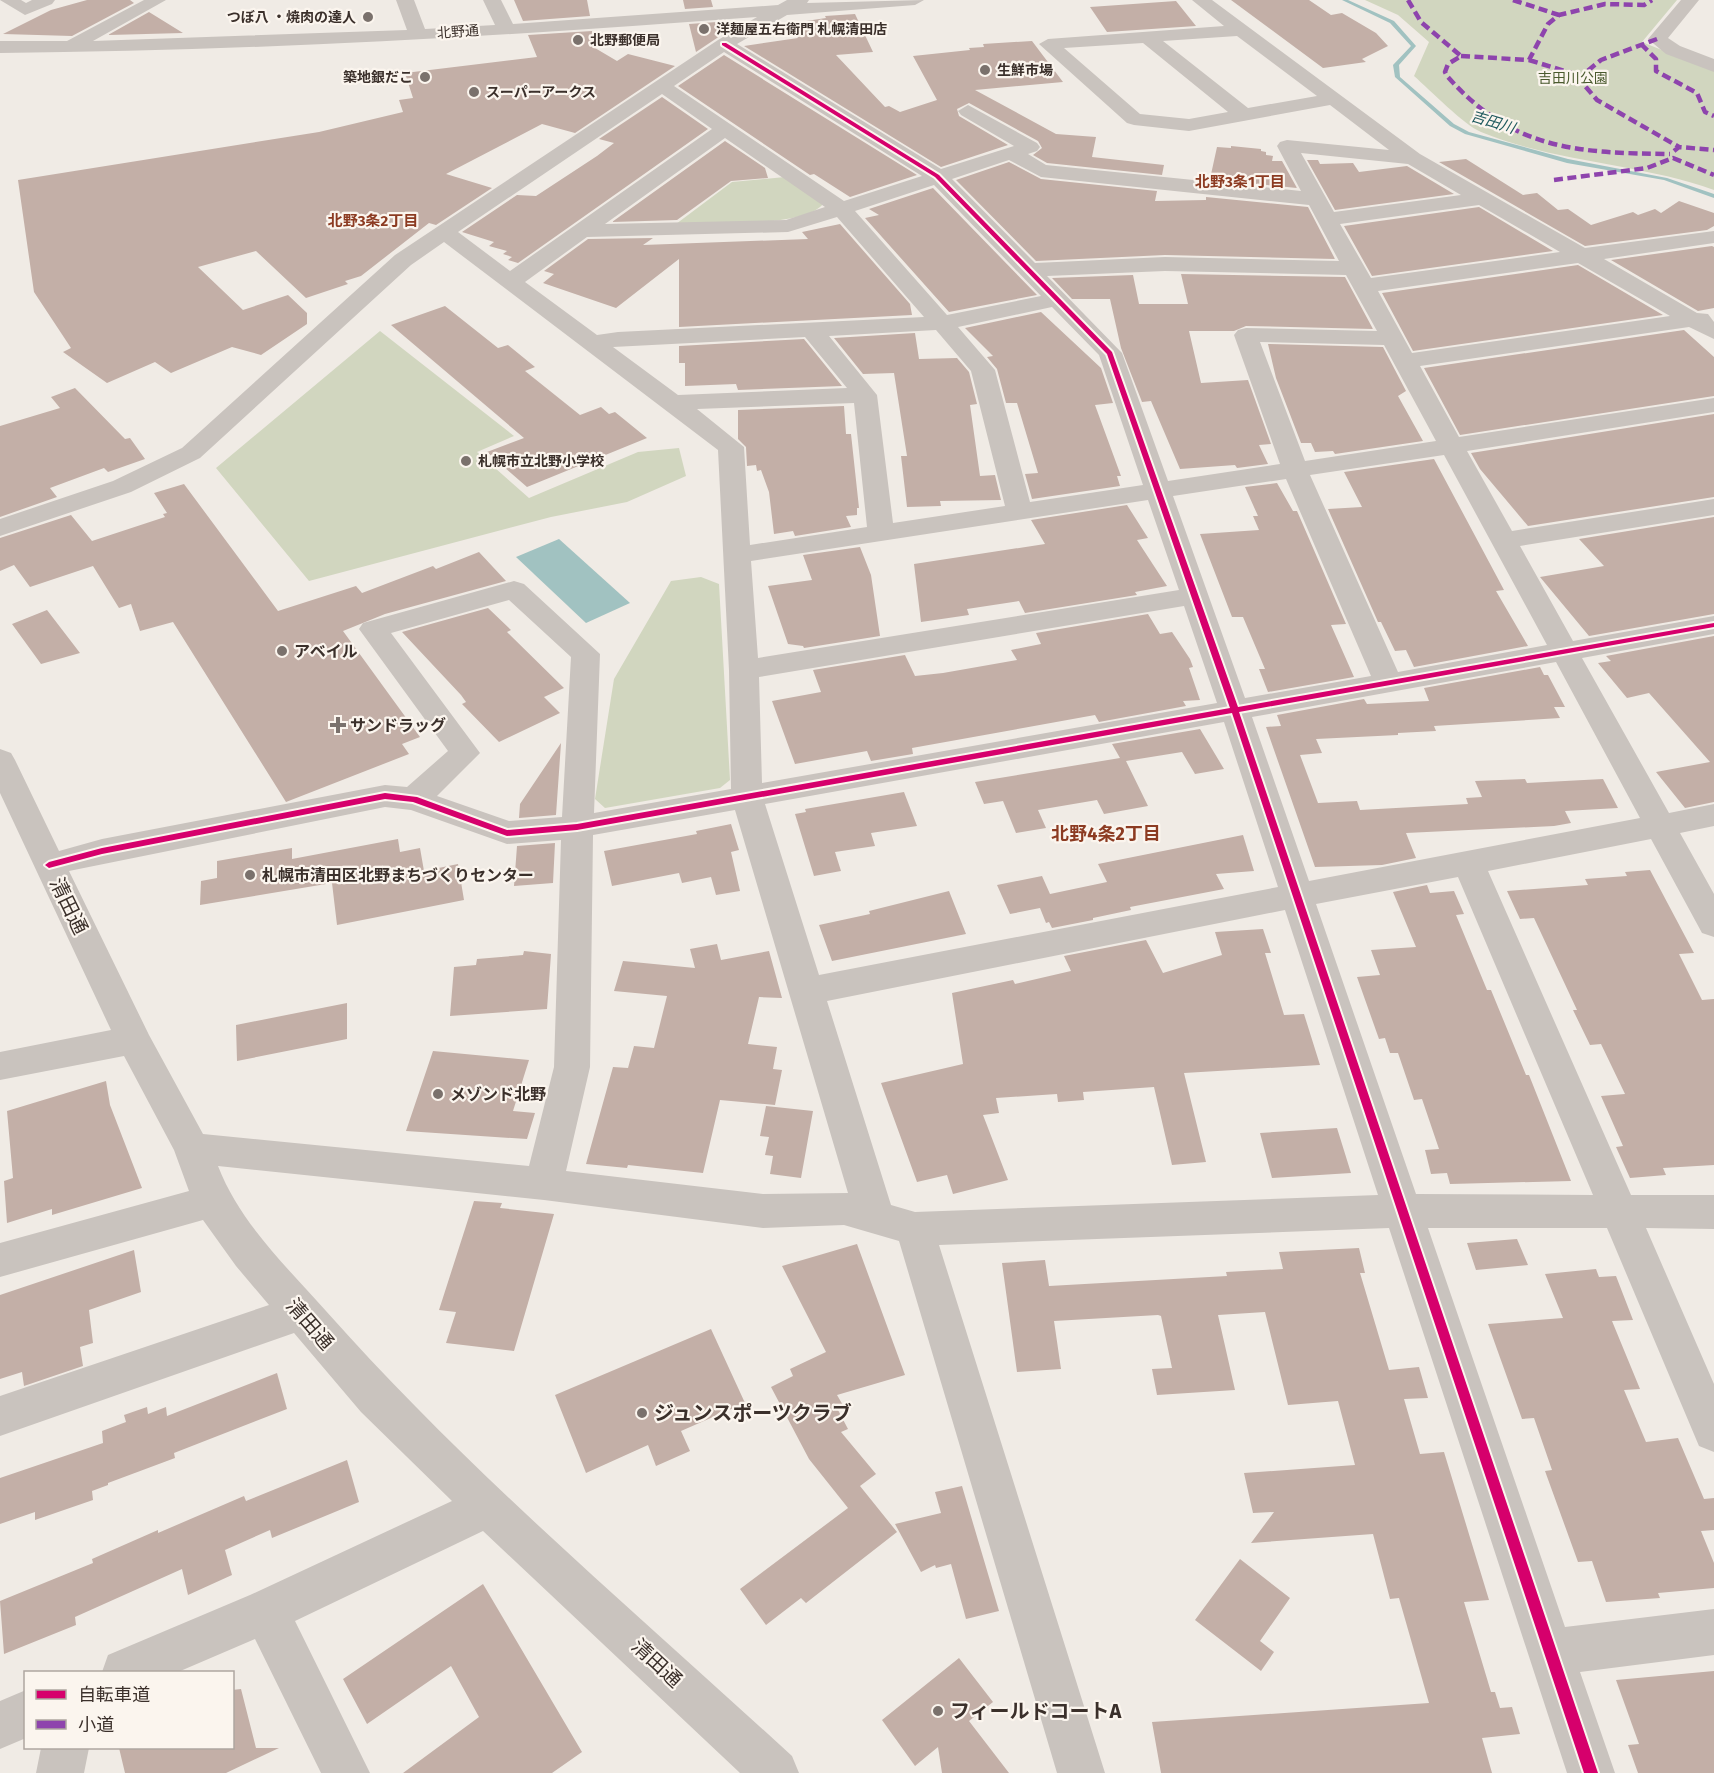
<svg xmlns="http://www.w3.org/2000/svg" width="1714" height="1773" viewBox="0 0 1714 1773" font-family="'Fira Sans','Noto Sans JP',sans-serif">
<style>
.green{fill:#d1d6bf}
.water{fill:#a1c2c1}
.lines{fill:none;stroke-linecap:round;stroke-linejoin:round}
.stream{fill:#a1c2c1;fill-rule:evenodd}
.building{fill:#c3afa7}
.minor{fill:#c9c3be;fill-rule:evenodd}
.quiet{stroke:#8e44ad;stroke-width:4.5;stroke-dasharray:9 4.5;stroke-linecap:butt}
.cycleway-casing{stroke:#fbf5ee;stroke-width:4}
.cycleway{fill:#d6006c;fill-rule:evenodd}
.poi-dot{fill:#7a716c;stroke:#fbf5ee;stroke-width:2}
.labels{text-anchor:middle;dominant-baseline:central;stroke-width:4.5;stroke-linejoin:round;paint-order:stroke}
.far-poi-label{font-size:14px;font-weight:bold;fill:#3b302b;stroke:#fbf5ee;text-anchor:start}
.far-street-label{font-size:14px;fill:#3b302b;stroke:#fbf5ee}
.far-park-label{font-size:14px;fill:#4a5a2e;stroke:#fbf5ee}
.far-water-label{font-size:15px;font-style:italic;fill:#1f5a5e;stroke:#fbf5ee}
.far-neighbourhood-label{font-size:15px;font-weight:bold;fill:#8c3b22;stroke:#fbf5ee}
.poi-label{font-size:16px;font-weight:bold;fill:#3b302b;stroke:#fbf5ee;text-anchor:start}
.neighbourhood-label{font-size:18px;font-weight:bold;fill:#8c3b22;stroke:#fbf5ee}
.near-street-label{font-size:20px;fill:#3b302b;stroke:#fbf5ee}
.near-poi-label{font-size:20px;font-weight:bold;fill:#3b302b;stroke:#fbf5ee;text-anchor:start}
</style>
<rect width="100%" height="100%" fill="#f0ebe5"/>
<path class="green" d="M1365 0H1677L1642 42 1714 71V190C1639 163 1556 163 1481 132 1464 125 1430 90 1414 76L1429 42 1398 15Z
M785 177 823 204C804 228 707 223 676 224L732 182Z
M380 331 514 436 477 452 529 498 638 452 679 448 686 476 627 502 551 517 309 581 216 468Z
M701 577 719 584 730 780 720 788 605 808 595 799 614 679 671 581Z"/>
<path class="water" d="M559 539 630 603 586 623 516 557Z"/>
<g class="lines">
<path class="stream" d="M1342 0H1348L1394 21 1416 46 1399 65 1400 77 1454 124 1469 132 1568 159 1667 178 1714 194V198L1664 180 1567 163 1465 134 1450 126 1395 77 1393 65 1411 46 1390 23Z"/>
</g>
<path class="building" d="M87 0H130L134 3 72 36 3 34 51 10Z
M514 0H587L590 16 523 21Z
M683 0H711L713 7 685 9Z
M1231 0H1309L1331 15 1342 13 1376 33 1388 46 1362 59 1366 62 1323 68Z
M1176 1 1196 26 1107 32 1090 7Z
M149 12 183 33 108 35Z
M855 14 873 52 836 55 885 107 889 106 900 112 937 100 913 56 970 50 969 48 984 47 983 44 1032 41 1063 82 975 90 1056 134 1096 137 1092 157 1164 165 1162 175 1047 163 1033 155 1042 148 1038 141 969 103 957 109 959 116 1008 145 941 167 744 46 798 38 786 24 826 18 825 16Z
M717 22 720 36 696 52 689 24Z
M592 31 595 48 617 61 628 54 675 66 575 133 542 124 446 174 492 188 436 225 429 223 361 276 345 281 348 284 306 298 256 251 198 267 243 310 288 295 307 313V324L261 355 232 347 171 373 155 362 107 383 63 352 71 348 34 292 18 180 319 132 403 112 399 100 413 98 405 73 537 57 528 35Z
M724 55 917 175 850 197 814 174 810 175 678 86Z
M662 97 708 129 518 263 508 260 512 257 503 254 507 251 489 246 494 242 462 232 517 195 536 196 597 156 614 143 599 139Z
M725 141 765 168 768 178 731 181 677 220 612 222Z
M1231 146 1261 149V151L1266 152V155L1273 156 1272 161H1282L1297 188 1210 179 1217 147 1231 148Z
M1466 159 1523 195 1537 193 1558 210 1568 209 1591 225 1633 212 1638 215 1655 209 1661 213 1679 201 1714 213V226L1707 230 1585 246 1439 162Z
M1307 160H1318L1320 164 1353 163 1359 172 1407 166 1454 194 1335 210Z
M1009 162 1041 179 1157 191 1155 201 1206 200V197L1308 207 1335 259 1165 255 1036 261 956 180Z
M933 188 1037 295 949 312 865 218 879 215 869 209Z
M1479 207 1553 251 1372 276 1344 226Z
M840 224 910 304 912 315 679 327V259L616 308 543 283 554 274 544 271 588 239 653 238 643 245 808 239 802 232Z
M1712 246 1714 247V308L1698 311 1611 260Z
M1578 265 1663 315 1413 351 1382 293Z
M1181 274 1345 277 1373 329 1246 326 1234 331H1189L1201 383 1248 380 1271 444 1259 445 1268 464 1237 468 1235 465 1180 469 1151 401 1142 402 1121 348 1110 299H1072L1052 278 1133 275 1139 304H1188Z
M445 306 498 348 508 345 535 367 525 371 580 415 601 407 609 414 615 412 647 438 527 487 487 452 524 438 391 325Z
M1041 312 1101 368 1113 403 1095 405 1121 476H1117L1120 486 1032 499 1025 474 1038 473 1017 403H1006L997 369 987 357 993 356 965 328Z
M1684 330 1714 357V396L1460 435 1424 368Z
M915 333 919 359 957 358 969 372 977 404 970 405 980 476 995 475 1001 500 940 501 941 506 907 507 901 456H907L894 373 863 374 834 338Z
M804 339 842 386 738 390 736 384 685 386V363H679V346Z
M1268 344 1383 347 1406 391 1398 396 1423 441 1335 454 1333 451 1315 452 1311 443H1301L1276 378Z
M75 388 125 439 130 438 145 459 108 472 104 468 50 488 57 497 0 517V426L60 408 51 397Z
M844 406 846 434H851L859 508H857V515L846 516 851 527 795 536 793 531 774 534 769 492 761 470 757 471 756 465 747 466 746 447 738 439V410Z
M1714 414V497L1528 526 1480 469 1471 453Z
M1434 459 1504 590 1496 591 1528 646 1414 667 1406 650 1395 651 1381 622H1378L1328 509 1362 507 1344 472Z
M1277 483 1293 511H1297L1346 624 1331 625 1354 677 1268 692 1259 669H1265L1243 617H1232L1200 534 1259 530 1253 516H1258L1245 487Z
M184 484 278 611 356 586 362 593 433 566 436 569 479 552 506 581 385 614 343 631 420 737 402 744 409 754 286 802 173 622 140 631 131 604 119 608 93 566 30 587 14 565 0 571V538L71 515 92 541 165 517 163 514 167 513 154 493Z
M1127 505 1148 538 1137 540 1167 586 1135 592 1137 595 1025 613 1019 601 967 609 969 615 921 622 914 564 1045 544 1031 520Z
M1714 517V614L1589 636 1540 577 1604 566 1579 539Z
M860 547 871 575 880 636 804 648 803 646 788 644 768 586 812 580 803 555Z
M488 608 511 630 507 632 564 688 544 697 560 713 499 742 462 704 466 702 461 695 402 632Z
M47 610 80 653 41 664 12 624Z
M1148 614 1160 634 1172 632 1190 659 1193 667 1189 668 1200 700 1183 701 1186 706 1099 722 1095 715 1023 728 912 748 913 754 871 761 867 751 795 764 772 701 821 692 813 670 905 655 915 676 943 673 1017 660 1011 650 1041 644 1036 633Z
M1714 636V802L1685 808 1656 772 1710 762 1649 693 1627 698 1598 663 1611 661 1606 656Z
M1540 667 1544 675H1548L1565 707H1554L1560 718 1434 726 1436 731 1398 733V735L1316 739 1322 753 1300 755 1318 803 1357 801 1360 810 1468 804 1466 798 1482 797 1475 781 1525 779 1527 783 1603 779 1618 808 1565 811 1571 823 1554 826 1406 833 1416 858 1382 865 1315 867 1266 727 1281 726 1277 715 1364 699 1367 704 1429 701 1424 688Z
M1200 729 1224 769 1195 774 1182 752 1126 761 1148 806 1104 814 1097 800 1038 810 1046 828 1016 833 1003 801 984 804 975 782 1120 758 1112 744Z
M561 743 556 815 519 818 520 804Z
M904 792 917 826 871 833 875 846 835 852 841 871 814 876 795 814 806 812 805 809Z
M731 824 739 850 731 852 740 891 716 895 711 877 682 883 679 873 612 886 604 851 697 834 696 831Z
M1243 835 1254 871 1216 874 1224 889 1130 907 1131 910 1093 918V920L1052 928 1049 922 1046 923 1040 908 1010 914 997 885 1042 876 1050 894 1107 882 1098 864Z
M398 839 400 852 420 848 424 871 458 864 464 900 337 925 332 883 200 905 201 881 217 878V861L292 848V859Z
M555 843 553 883 514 886 517 846Z
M1650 870 1694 953 1679 954 1702 1000 1714 999V1165L1663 1168 1666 1175 1630 1178 1616 1147 1623 1146 1601 1096 1625 1094 1601 1044 1590 1045 1573 1010H1577L1534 918 1520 919 1507 891 1588 885 1585 879 1627 876 1625 872Z
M1427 885 1430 893 1454 891 1464 914 1456 915 1487 990H1491L1526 1075H1529L1571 1181 1450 1184 1447 1173 1431 1174 1425 1150 1439 1149 1422 1099 1414 1100 1398 1053H1390L1385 1038 1379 1039 1357 977 1380 975 1371 950 1416 947 1393 892Z
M949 891 966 934 832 961 819 925 870 914 869 911Z
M1263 929 1271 953H1265L1284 1015 1304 1014 1320 1065 1184 1073 1206 1162 1172 1165 1154 1087 1083 1092 1084 1100 1058 1102 1057 1094 996 1098 999 1113 983 1115 1008 1180 953 1194 947 1175 917 1182 881 1083 963 1064 952 993 1013 980 1015 984 1071 971 1064 956 1146 940 1163 973 1222 955 1215 932Z
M717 944 721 960 769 951 782 998 759 997 748 1044 777 1047 773 1069 782 1070 775 1105 720 1100 703 1173 628 1165 627 1168 586 1164 613 1067 628 1068 634 1046 654 1048 667 996 614 991 623 961 695 968 690 949Z
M524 951 551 954 547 1009 450 1016 454 967 476 965 477 959 523 955Z
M347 1003V1039L237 1061 236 1025Z
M433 1051 529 1060 513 1111 535 1113 527 1139 406 1131Z
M106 1081 110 1105 142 1188 52 1215V1209L7 1223 4 1181 13 1178 7 1111Z
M766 1106 813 1111 801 1178 770 1174 773 1156 765 1155 769 1137 760 1136Z
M1337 1128 1351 1173 1272 1178 1260 1133Z
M474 1201 502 1203 500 1208 554 1214 514 1351 446 1343 456 1312 439 1310Z
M1517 1239 1528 1265 1476 1270 1467 1243Z
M857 1244 905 1375 837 1395 844 1407 838 1410 848 1429 841 1432 876 1474 860 1486 897 1532 806 1603 801 1598 766 1625 740 1589 848 1508 809 1459 771 1387 793 1376 790 1369 826 1352 782 1266Z
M1359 1248 1365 1273H1360L1389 1370 1419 1367 1428 1398 1404 1399 1420 1454 1444 1452 1489 1600 1464 1602 1491 1692H1495L1500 1708 1512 1707 1520 1734 1482 1738 1492 1773H1161L1152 1722 1429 1703 1399 1598 1390 1599 1373 1534 1251 1543 1274 1512 1253 1513 1244 1473 1355 1465 1338 1401 1288 1405 1265 1312 1218 1315 1235 1390 1157 1395 1152 1369 1172 1368 1161 1316 1158 1315 1054 1321 1061 1369 1017 1372 1002 1263 1045 1260 1049 1286 1227 1276 1226 1272 1283 1269 1279 1252Z
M134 1250 141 1292 89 1310 93 1343 80 1347 83 1366 24 1386 22 1372 0 1379V1295Z
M1596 1269 1599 1277 1616 1276 1633 1320 1612 1321 1640 1389 1624 1390 1646 1442 1678 1438 1704 1499 1714 1498V1530L1701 1531 1714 1563V1588L1658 1593 1660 1598 1606 1602 1592 1561 1578 1562 1545 1471 1552 1470 1534 1418 1522 1419 1488 1324 1563 1318 1545 1274Z
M711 1329 745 1403 681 1431 690 1451 656 1466 648 1445 586 1473 555 1395Z
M277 1373 287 1409 174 1453 175 1458 108 1483V1485L92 1491 93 1500 35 1520V1512L0 1524V1478L103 1443 102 1431 126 1422 124 1415 147 1407 148 1414 166 1407 167 1416Z
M347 1460 359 1502 272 1538 270 1530 225 1550 232 1575 188 1595 182 1569 75 1617 76 1625 4 1654 0 1601 93 1563 92 1559 158 1530V1533L244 1496 246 1501Z
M962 1486 999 1611 966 1619 951 1564 936 1568 935 1565 921 1572 895 1524 941 1513 935 1492Z
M1240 1559 1290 1598 1260 1641 1274 1652 1261 1671 1195 1620Z
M483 1584 582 1752 552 1773H403L479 1717 451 1666 367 1724 343 1679Z
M959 1658 993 1702 969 1721 1009 1773H942L938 1747 915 1766 882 1720Z
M1714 1671V1773H1638L1628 1745 1639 1744 1616 1680Z
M241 1689 256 1748H279L226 1773H125L119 1748H232V1690Z"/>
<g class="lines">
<path class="minor" d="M0 0H21L26 3 32 0H55L52 4 25 15Z
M144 0H166L93 41 407 30 396 0H414L425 29 495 25 483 0H501L513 24 778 5 787 0H809L807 3 924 0 915 5 787 15 737 44 941 169 1014 146 961 115 958 111 968 105 1037 143 1040 147 1037 151 1028 154 1046 165 1301 191 1277 146 1280 142 1287 140 1389 150 1330 105 1189 131 1134 125 1127 123 1039 44 1048 39 1224 26 1192 0H1212L1420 154 1585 248 1714 231V243L1604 259 1697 313 1708 314 1714 322V339L1689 327 1420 366 1459 437 1714 398V412L1467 451 1512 531 1714 499V515L1520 546 1573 641 1714 616V634L1582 658 1669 813 1714 804V826L1680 833 1714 894V937L1702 933 1651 839 1488 871 1631 1195H1714V1229L1646 1228 1714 1384V1452L1699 1446 1607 1228H1428L1565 1627 1714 1609V1655L1580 1672 1615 1773H1567L1389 1228 939 1245 1105 1773H1057L899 1241 844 1225 763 1228 544 1200 218 1166C240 1223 286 1266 326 1311 468 1471 634 1611 792 1756L799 1773H740L483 1531 295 1621 370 1773H321L255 1639 178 1672H102L108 1655 250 1595 452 1501 361 1412 294 1333 0 1436V1396L269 1305 236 1266 203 1220 0 1277V1243L189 1191 174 1150 124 1056 0 1080V1052L111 1030 0 793V749L11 753 15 760 59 851 102 839 385 785 407 787 448 751 359 629 363 623 514 581 524 584 600 654 594 813 731 789 729 670 718 450 444 242 411 265 200 458 131 492 0 536V519L113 481 182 448 395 255 718 40 757 17C505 36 253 51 0 53V41H67ZM1237 36 1317 96 1248 108 1163 41ZM1143 43 1228 112 1189 119 1140 114 1064 48ZM724 52 922 176 844 201 674 86ZM662 94 712 129 510 271 458 232ZM725 138 825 207 786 220 605 224ZM1301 153 1408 164 1461 195 1334 212ZM1009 160 1041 177 1309 205 1339 261 1165 257 1035 263 952 179ZM934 185 1041 296 947 315 855 211ZM1479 205 1560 252 1371 278 1340 224ZM837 217 924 317 618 332 597 335 525 282 587 237 788 232ZM1578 263 1670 316 1412 353 1378 291ZM1165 271 1346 275 1377 331 1246 328 1238 330 1234 335 1280 464 1168 481 1122 353 1047 276ZM1052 307 1099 355 1143 485 1030 502 995 370 958 327ZM936 330 971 371 1005 506 893 523 877 395 829 336ZM805 337 847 388 678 395 613 347ZM1260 342 1384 345 1436 441 1305 461ZM854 403 867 527 750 545 744 447 697 409ZM1444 455 1547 645 1398 672 1310 475ZM1286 479 1371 676 1245 698 1173 496ZM1148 500 1179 590 758 658 751 561ZM509 600 571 657 562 817 509 821 437 796 480 753 391 633ZM1184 606 1217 703 762 783 759 677ZM1556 662 1640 818 1309 881 1252 717ZM1224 722 1278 887 819 975 765 804ZM385 807 411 810 507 844 561 840 554 1067 529 1166 203 1134 149 1035 69 871ZM735 810 848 1193 763 1194 566 1171 590 1067 593 835ZM1458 877 1593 1195 1416 1194 1316 904ZM1285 910 1378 1195 915 1212 891 1205 827 1001Z
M1681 0H1699L1668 38 1680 46 1714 59V72L1666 54 1648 39Z
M26 1690V1738L0 1749V1701Z
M41 1748H89L84 1773H36Z"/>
<path class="quiet" d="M1408 0 1421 22 1461 56 1448 64 1445 72 1447 76C1512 150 1577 153 1670 154
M1513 0 1559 15
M1657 39 1601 60 1585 73V86L1597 100 1679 147
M1641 44 1656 59V71L1697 93 1705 112 1714 116
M1461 56 1529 60 1548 24 1559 15 1605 4 1644 5 1652 0
M1529 60 1584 77
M1674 151 1679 147 1714 150
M1554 180 1647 168 1673 158 1714 175"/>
<g class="cycleway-casing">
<path id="cycleway" d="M722 43H726L939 175 1112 352 1238 707 1714 623V627L1239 712 1598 1773H1584L1232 713 577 830 507 836 413 802 385 799 102 854 49 868 45 865 49 862 102 848 385 793 417 797 507 830 577 824 1230 708 1107 354 935 177 722 45Z"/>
</g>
<use href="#cycleway" class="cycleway"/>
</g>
<g class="poi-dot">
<circle cx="368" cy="17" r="6"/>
<circle cx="704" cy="29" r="6"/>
<circle cx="578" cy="40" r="6"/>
<circle cx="985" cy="70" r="6"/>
<circle cx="425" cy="77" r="6"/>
<circle cx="474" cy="92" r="6"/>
<circle cx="466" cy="461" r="6"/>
<circle cx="282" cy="651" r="6"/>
<path d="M335 716h6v6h6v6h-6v6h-6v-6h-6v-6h6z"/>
<circle cx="250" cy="875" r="6"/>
<circle cx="438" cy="1094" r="6"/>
<circle cx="642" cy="1413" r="6"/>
<circle cx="938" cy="1711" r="6"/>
</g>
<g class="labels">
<g class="far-poi-label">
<text x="356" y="17" text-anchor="end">つぼ八 ・焼肉の達人</text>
<text x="716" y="29">洋麺屋五右衛門 札幌清田店</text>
<text x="590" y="40">北野郵便局</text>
<text x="997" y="70">生鮮市場</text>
<text x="413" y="77" text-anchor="end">築地銀だこ</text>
<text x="486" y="92">スーパーアークス</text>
<text x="478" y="461">札幌市立北野小学校</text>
</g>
<g class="far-street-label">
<text transform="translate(458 32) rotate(-4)">北野通</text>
</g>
<g class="far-park-label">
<text x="1573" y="78">吉田川公園</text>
</g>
<g class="far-water-label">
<text transform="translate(1493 122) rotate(17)">吉田川</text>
</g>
<g class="far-neighbourhood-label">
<text x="1240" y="182">北野3条1丁目</text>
<text x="373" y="221">北野3条2丁目</text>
</g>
<g class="poi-label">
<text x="294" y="651">アベイル</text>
<text x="350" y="725">サンドラッグ</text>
<text x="262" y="875">札幌市清田区北野まちづくりセンター</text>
<text x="450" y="1094">メゾンド北野</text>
</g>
<g class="neighbourhood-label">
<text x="1106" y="834">北野4条2丁目</text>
</g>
<g class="near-street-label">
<text transform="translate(69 906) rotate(64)">清田通</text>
<text transform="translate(310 1324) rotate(49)">清田通</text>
<text transform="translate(657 1663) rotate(43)">清田通</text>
</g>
<g class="near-poi-label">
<text x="654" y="1413">ジュンスポーツクラブ</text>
<text x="950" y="1711">フィールドコートA</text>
</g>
</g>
<rect x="24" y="1671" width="210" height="78" fill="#fbf5ee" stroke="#aea6a0" stroke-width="1.5"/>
<rect x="36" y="1690" width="30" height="9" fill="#d6006c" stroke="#aea6a0" stroke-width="1.5"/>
<text x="78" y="1701" font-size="18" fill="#3b302b">自転車道</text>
<rect x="36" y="1720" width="30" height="9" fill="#8e44ad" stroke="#aea6a0" stroke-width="1.5"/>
<text x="78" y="1731" font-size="18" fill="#3b302b">小道</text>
</svg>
